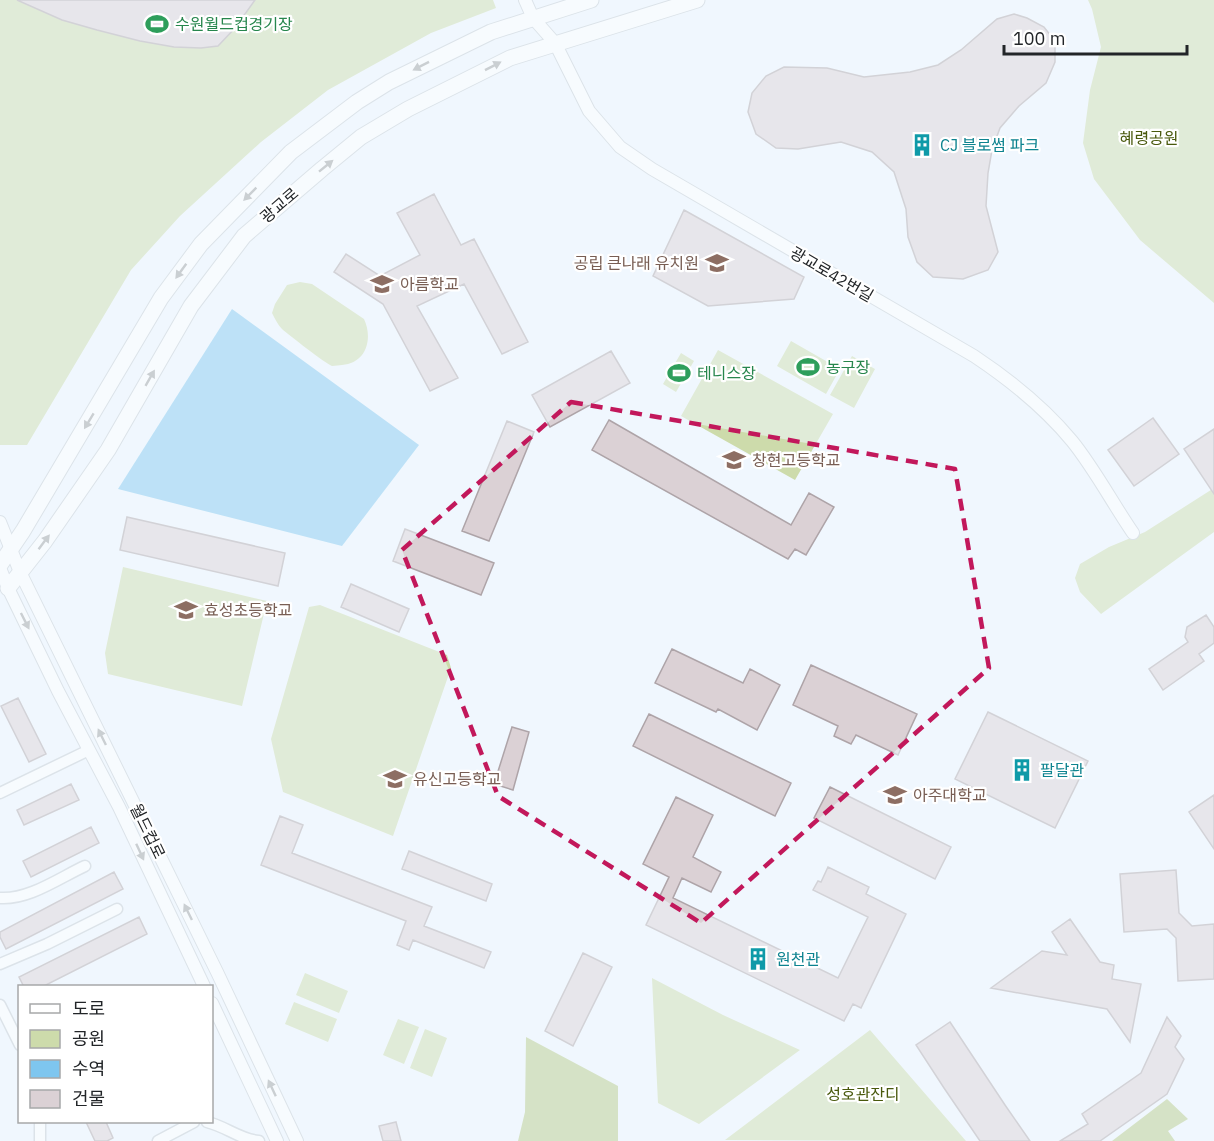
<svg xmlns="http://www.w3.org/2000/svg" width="1214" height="1141" viewBox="0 0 1214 1141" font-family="'IBM Plex Sans','Noto Sans KR',sans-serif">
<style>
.green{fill:#cddbab}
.forest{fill:#b4c884}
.water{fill:#7ec6ef}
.building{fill:#dbd1d5;stroke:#aea4a8;stroke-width:1.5}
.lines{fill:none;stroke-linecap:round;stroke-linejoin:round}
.minor-casing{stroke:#c3cad1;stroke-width:13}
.tertiary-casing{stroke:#c3cad1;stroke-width:14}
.secondary-casing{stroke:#c3cad1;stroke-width:17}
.minor{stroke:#fff;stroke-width:10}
.tertiary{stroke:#fff;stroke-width:12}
.secondary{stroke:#fff;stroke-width:15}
.oneway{fill:#9c9d9e}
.marked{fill:none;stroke:#c2185b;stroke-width:4.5;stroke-dasharray:12 8;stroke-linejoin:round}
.labels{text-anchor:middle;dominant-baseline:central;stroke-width:4.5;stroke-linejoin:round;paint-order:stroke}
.leisure-label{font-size:16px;fill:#27864d;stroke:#fff;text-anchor:start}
.park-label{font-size:16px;fill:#49590d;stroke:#fff}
.culture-label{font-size:16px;fill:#0d838f;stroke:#fff;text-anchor:start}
.street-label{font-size:16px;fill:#222528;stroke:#fff}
.education-label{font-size:16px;fill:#785e54;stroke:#fff;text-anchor:start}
</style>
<rect width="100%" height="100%" fill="#f0f7fe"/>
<path class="green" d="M0 0H493L496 8 431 33 328 90 261 142 180 216 131 270 27 445H0Z
M1088 0H1214V303L1140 240 1094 179 1083 143 1090 90 1101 47 1092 9Z
M300 282 312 284 364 319C373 338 367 363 342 365 339 365 336 366 332 366 326 364 289 335 282 329 278 325 275 319 272 313L275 304 287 285Z
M791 341 840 369 826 394 777 366Z
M718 350 833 414 795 480 681 416Z
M681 353 694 361 676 392 663 384Z
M852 356 875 369 854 408 830 395Z
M1214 488V532L1101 614 1080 592 1075 578 1080 564 1109 547 1145 532Z
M123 567 267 601 242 706 108 674 105 653Z
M320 605 447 655 451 668 393 836 283 792 271 739 309 607Z
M305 973 348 991 339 1013 296 995Z
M652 978 723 1015 800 1050 699 1124 658 1103Z
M294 1002 337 1019 328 1042 285 1024Z
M398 1019 419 1027 404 1064 383 1055Z
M425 1029 447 1038 432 1077 410 1068Z
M870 1030 966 1141 725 1140Z"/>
<path class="forest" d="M526 1037 618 1086V1141H518L525 1112Z
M1167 1099 1188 1119 1168 1131 1175 1141H1112Z"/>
<path class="water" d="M232 309 419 445 342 546 118 489Z"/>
<path class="building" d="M17 0H255L235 28 218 46 201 48 174 47 140 41 97 30 62 20Z
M1014 14 1027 18 1044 27 1055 41V62L1046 83 1019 106 1000 128 992 150 988 173 986 206 998 252 988 270 963 279 933 277 917 262 908 237 906 209 894 172 872 152 841 142 798 149 776 148 756 134 748 112 752 93 766 76 784 67 827 68 864 77 910 72 938 65 961 50 997 19Z
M434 194 461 245 474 239 528 342 502 354 464 284 417 306 458 378 430 391 383 304 334 272 346 254 380 276 420 255 397 213Z
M684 210 804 277 794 299 708 306 653 276Z
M611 351 630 383 550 427 532 395Z
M1153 418 1179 454 1134 486 1108 450Z
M609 420 791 525 809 493 834 507 806 555 795 549 788 559 592 450Z
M507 421 534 432 489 541 462 531Z
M1214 429V494L1184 449Z
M127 517 285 553 278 586 120 550Z
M405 529 494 563 481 595 393 561Z
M351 584 409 609 399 632 341 607Z
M1206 615 1214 627V643L1199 654 1204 661 1163 690 1149 669 1188 642 1185 637 1187 627Z
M672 649 743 683 750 669 780 685 757 730 718 709 716 712 655 683Z
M811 665 917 714 898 755 856 735 851 744 834 736 838 726 793 705Z
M18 698 46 754 29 762 1 706Z
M988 712 1088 761 1055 828 955 779Z
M649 714 791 783 775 816 633 746Z
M512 727 529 732 513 790 494 784Z
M71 784 79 800 24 825 17 810Z
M830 787 951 847 935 879 814 818Z
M1214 795V849L1189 812Z
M676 797 713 815 693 857 721 872 711 892 682 878 673 898 838 978 868 917 813 890 818 881 821 882 828 867 869 887 866 894 906 914 861 1008 853 1004 844 1021 646 925 669 877 643 864Z
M280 816 303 825 292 853 432 907 424 926 491 952 484 968 413 940 409 950 397 945 406 921 261 865Z
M91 827 99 843 31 877 23 861Z
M409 851 492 884 486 901 402 869Z
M1176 870 1179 913 1192 926 1214 924V979L1178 981 1176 938 1167 929 1124 932 1120 874Z
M114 872 123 889 6 949 0 937V932Z
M139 917 147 934 42 987H24L19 977Z
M1070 919 1100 962 1114 965 1112 979 1141 984 1130 1042 1107 1009 991 988 1042 951 1067 955 1052 932Z
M583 953 612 967 573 1046 545 1031Z
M1167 1017 1181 1036 1175 1047 1184 1059 1167 1094 1100 1141H1060L1088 1124 1082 1114 1141 1073Z
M950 1022 1005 1105 1030 1141H980L944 1088 916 1045Z
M86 1122H106L113 1138 107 1141H95Z
M396 1122 401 1141H383L379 1126Z"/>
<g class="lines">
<g class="minor-casing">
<path id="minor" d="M0 793 89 750
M0 898C29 900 59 878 85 866
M0 964 47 944 117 909
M0 1005 20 1045
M40 1122V1141
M207 1122C225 1126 241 1140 259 1141
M158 1141 194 1122"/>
</g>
<g class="tertiary-casing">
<path id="tertiary" d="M525 0 533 18 555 43 589 111 620 147 652 169 974 356C1010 380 1044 407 1072 441 1094 468 1113 504 1133 533
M0 522 20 572 217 972 297 1141
M0 568 8 588 58 691 119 807 204 986
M212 1003 277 1141"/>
</g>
<g class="secondary-casing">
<path id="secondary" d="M0 565 23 531 161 298 201 244 291 152 357 102 389 82 491 32 591 0
M8 588 45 541 108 450 191 306 244 236 322 169 361 137 408 109 510 58 697 0"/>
</g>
<use href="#minor" class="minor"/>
<use href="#tertiary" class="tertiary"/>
<use href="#secondary" class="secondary"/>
</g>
<defs><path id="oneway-solid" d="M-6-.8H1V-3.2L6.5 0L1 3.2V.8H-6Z" transform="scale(1.5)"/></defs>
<g class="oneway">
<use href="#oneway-solid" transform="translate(421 66) rotate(153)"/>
<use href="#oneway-solid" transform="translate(493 66) rotate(-27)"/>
<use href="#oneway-solid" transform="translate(326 166) rotate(-39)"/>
<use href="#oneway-solid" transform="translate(250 194) rotate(135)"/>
<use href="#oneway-solid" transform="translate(181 271) rotate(126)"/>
<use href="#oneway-solid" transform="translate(150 378) rotate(-60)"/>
<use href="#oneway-solid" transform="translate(89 421) rotate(121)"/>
<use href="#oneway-solid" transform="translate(44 542) rotate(-53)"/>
<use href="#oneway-solid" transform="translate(25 621) rotate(63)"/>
<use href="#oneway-solid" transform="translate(102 737) rotate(-116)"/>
<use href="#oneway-solid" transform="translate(140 852) rotate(65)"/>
<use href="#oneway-solid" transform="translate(188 912) rotate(-116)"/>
<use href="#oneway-solid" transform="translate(272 1088) rotate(-115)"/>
</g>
<path d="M0 0H1214V1141H0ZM571 402 955 469 989 668 701 923 498 796 402 550Z" fill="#f0f7fe" fill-opacity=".55" fill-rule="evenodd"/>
<path class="marked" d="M571 402 955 469 989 668 701 923 498 796 402 550Z"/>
<defs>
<g id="stadium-bare" transform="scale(1.8)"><path d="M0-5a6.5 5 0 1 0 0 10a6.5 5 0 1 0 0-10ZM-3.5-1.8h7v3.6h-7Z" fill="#2e9e5b" stroke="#fff" stroke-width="2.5" paint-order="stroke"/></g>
<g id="building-bare" transform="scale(1.8)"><path d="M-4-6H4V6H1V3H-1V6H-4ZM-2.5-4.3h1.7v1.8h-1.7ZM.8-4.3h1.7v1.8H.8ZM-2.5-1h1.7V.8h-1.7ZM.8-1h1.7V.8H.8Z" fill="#0f9aa8" stroke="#fff" stroke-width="2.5" paint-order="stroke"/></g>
<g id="school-bare" transform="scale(1.8)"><path d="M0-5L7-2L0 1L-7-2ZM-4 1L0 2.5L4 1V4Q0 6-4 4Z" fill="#8d6e63" stroke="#fff" stroke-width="2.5" paint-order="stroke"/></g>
<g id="university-bare" transform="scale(1.8)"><path d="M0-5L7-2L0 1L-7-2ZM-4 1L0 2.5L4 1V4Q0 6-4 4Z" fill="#8d6e63" stroke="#fff" stroke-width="2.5" paint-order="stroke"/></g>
</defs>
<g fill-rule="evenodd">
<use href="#stadium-bare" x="157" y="24"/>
<use href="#building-bare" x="922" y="145"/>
<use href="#school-bare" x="717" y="263"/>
<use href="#school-bare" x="382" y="284"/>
<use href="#stadium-bare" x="808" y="367"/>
<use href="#stadium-bare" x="679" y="373"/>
<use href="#school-bare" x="734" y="460"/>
<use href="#school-bare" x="186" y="610"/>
<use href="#building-bare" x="1022" y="770"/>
<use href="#school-bare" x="395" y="779"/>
<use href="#university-bare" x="895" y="795"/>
<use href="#building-bare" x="758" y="959"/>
</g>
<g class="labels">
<g class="leisure-label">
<text x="175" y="24">수원월드컵경기장</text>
<text x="826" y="367">농구장</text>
<text x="697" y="373">테니스장</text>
</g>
<g class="park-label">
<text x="1149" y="138">혜령공원</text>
<text x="863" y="1094">성호관잔디</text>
</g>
<g class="culture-label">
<text x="940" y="145">CJ 블로썸 파크</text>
<text x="1040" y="770">팔달관</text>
<text x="776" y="959">원천관</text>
</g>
<g class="street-label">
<text transform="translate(279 205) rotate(-41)">광교로</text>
<text transform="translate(832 274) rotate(30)">광교로42번길</text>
<text transform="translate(148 831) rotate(64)">월드컵로</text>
</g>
<g class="education-label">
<text x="699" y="263" text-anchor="end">공립 큰나래 유치원</text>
<text x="400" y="284">아름학교</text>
<text x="752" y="460">창현고등학교</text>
<text x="204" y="610">효성초등학교</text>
<text x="413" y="779">유신고등학교</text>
<text x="913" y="795">아주대학교</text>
</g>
</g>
<rect x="18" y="985" width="195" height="138" fill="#ffffff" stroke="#a7a8a9" stroke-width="1.5"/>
<rect x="30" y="1004" width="30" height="9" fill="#ffffff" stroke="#a7a8a9" stroke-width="1.5"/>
<text x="72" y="1015" font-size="18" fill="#222528">도로</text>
<rect x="30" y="1030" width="30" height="18" fill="#cddbab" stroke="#a7a8a9" stroke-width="1.5"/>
<text x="72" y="1045" font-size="18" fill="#222528">공원</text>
<rect x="30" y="1060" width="30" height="18" fill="#7ec6ef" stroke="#a7a8a9" stroke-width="1.5"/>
<text x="72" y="1075" font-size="18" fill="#222528">수역</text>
<rect x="30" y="1090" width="30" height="18" fill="#dbd1d5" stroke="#a7a8a9" stroke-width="1.5"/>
<text x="72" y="1105" font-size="18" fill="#222528">건물</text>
<path d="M1004 45v9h183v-9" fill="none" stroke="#222528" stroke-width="3"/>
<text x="1013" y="45" font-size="18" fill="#222528" stroke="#ffffff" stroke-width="4.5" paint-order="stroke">100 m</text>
</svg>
